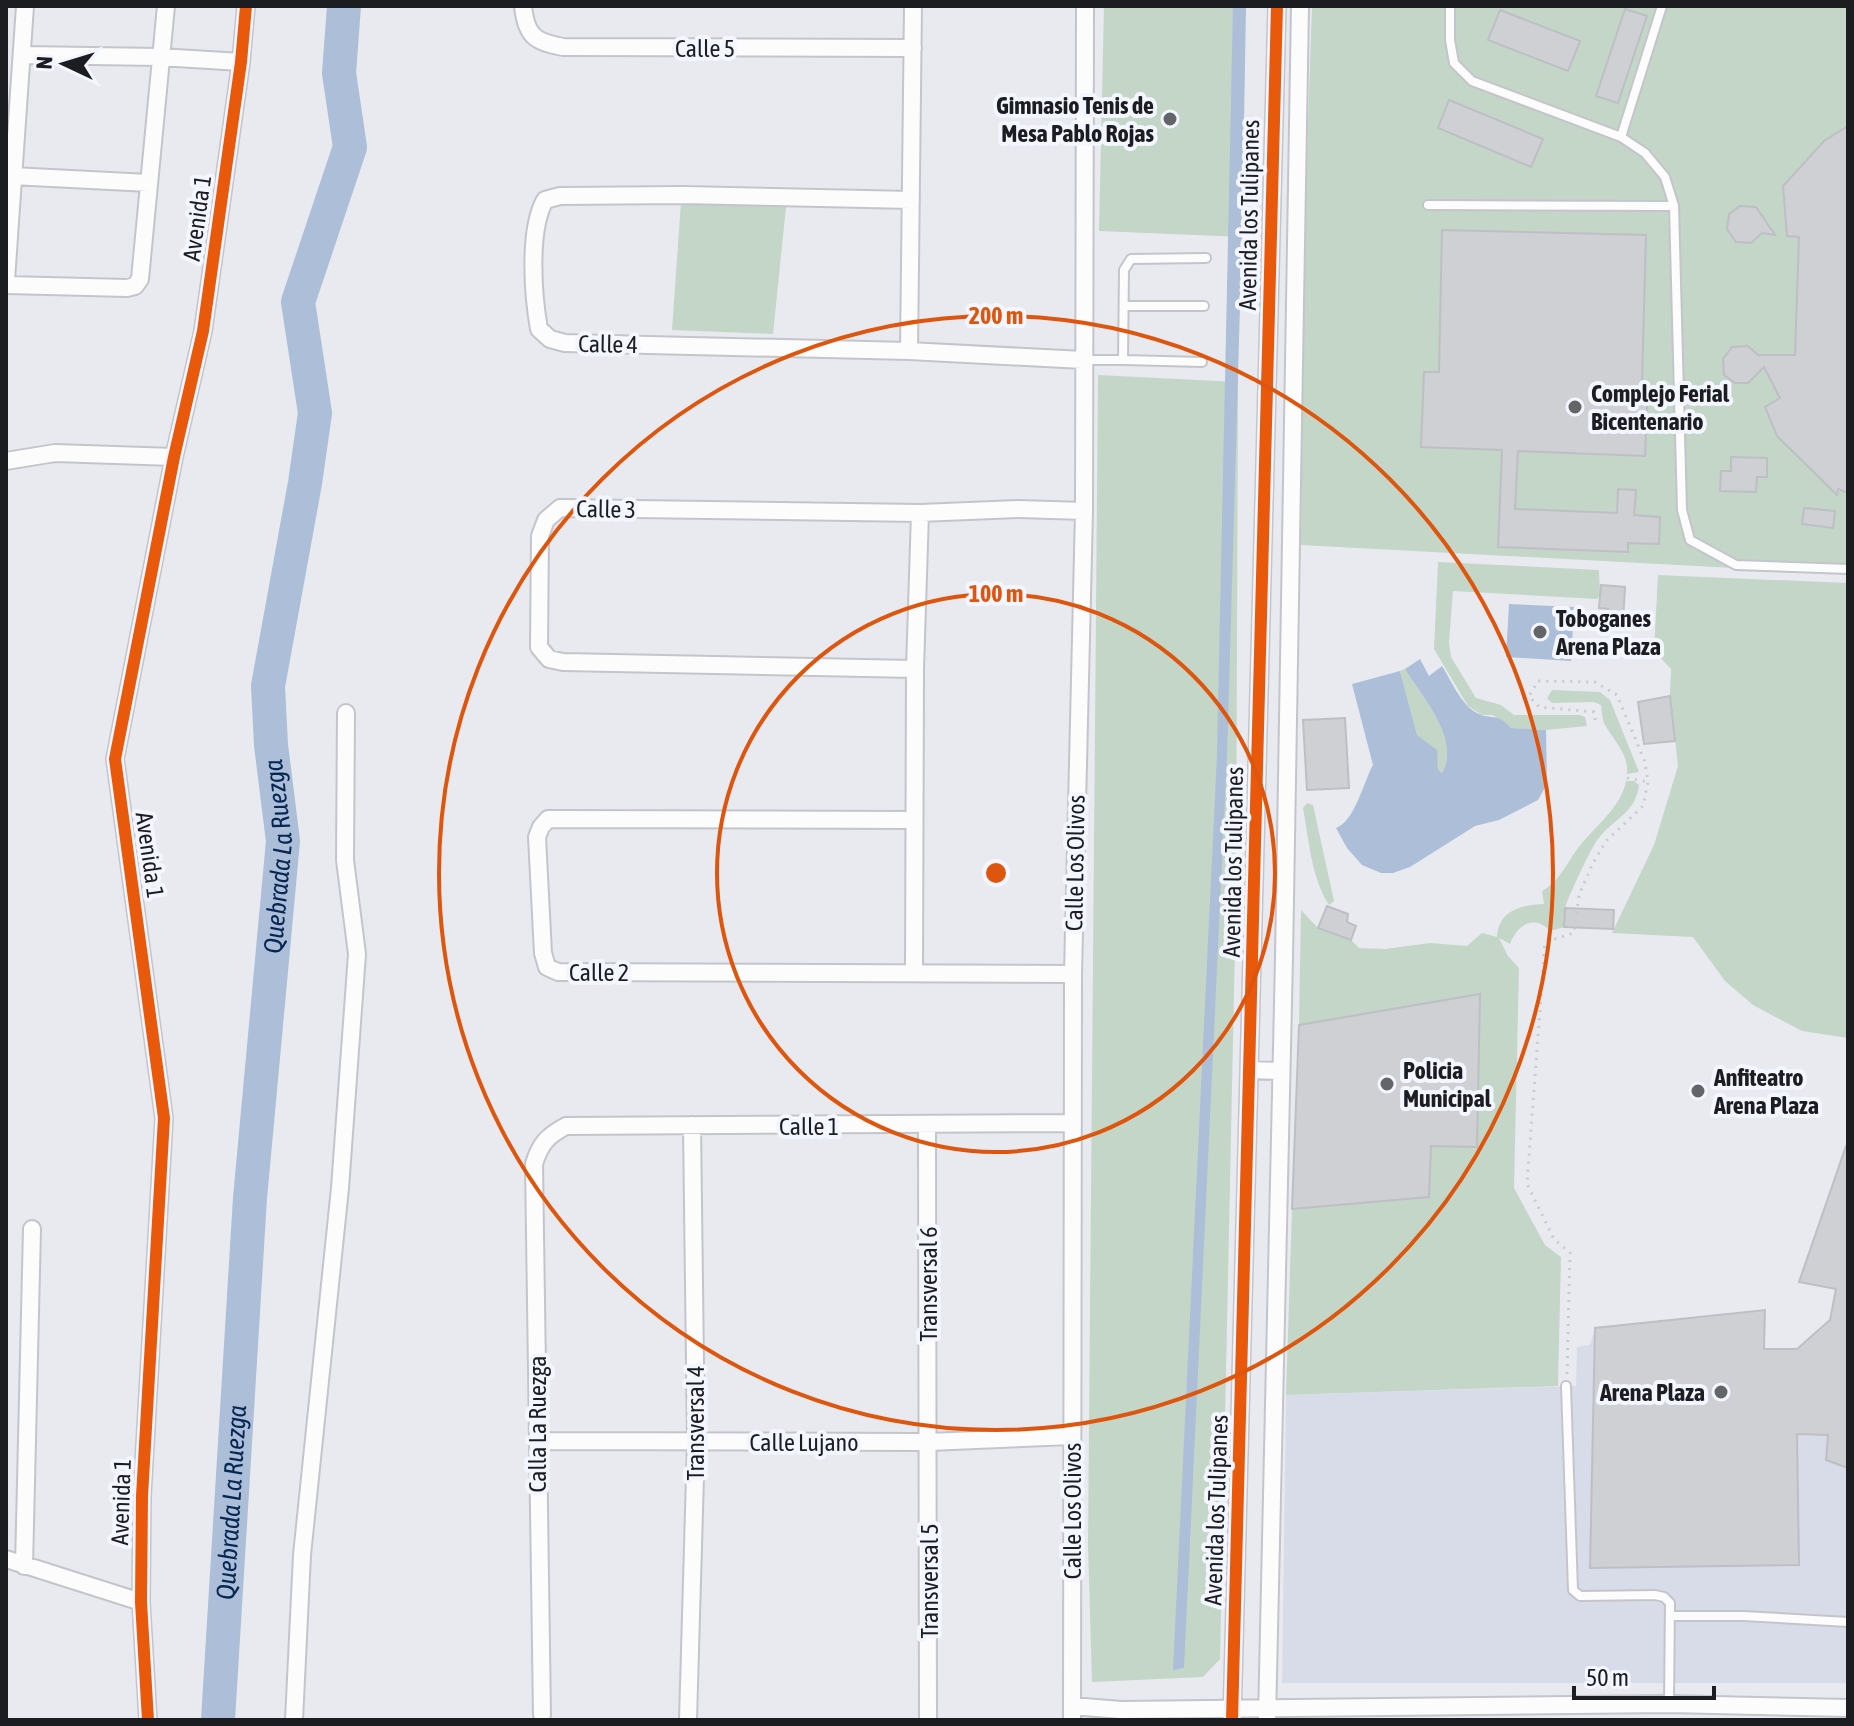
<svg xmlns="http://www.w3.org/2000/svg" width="1854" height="1726" viewBox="0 0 1854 1726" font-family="'Asap Condensed',sans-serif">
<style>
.built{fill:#d8dce8}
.green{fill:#c3d6c8}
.water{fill:#acbed8}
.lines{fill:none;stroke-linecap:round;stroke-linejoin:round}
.river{stroke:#acbed8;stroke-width:34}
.building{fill:#cfd0d4;stroke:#bebfc4;stroke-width:2}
.lane-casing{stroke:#c4c5ca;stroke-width:12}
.street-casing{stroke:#c4c5ca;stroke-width:20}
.path{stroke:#c9cacc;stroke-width:3;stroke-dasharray:2 6;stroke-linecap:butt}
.lane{stroke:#fcfcfd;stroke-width:8}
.street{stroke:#fcfcfd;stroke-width:16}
.cycleway-casing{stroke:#f4f6ff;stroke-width:17}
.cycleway{stroke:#e8590c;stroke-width:12}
.ring{fill:none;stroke:#de560d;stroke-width:4}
.poi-dot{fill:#646569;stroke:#f4f6ff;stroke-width:3}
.labels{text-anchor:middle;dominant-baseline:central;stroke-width:8;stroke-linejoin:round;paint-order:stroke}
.street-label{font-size:24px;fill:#1c1d21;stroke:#f4f6ff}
.poi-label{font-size:24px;font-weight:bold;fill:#1c1d21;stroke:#f4f6ff;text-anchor:start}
.water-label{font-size:26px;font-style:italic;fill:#062753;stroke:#f4f6ff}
.centre{fill:#de560d;stroke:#f4f6ff;stroke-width:4}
.ring-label{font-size:24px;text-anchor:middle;font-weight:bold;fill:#de560d;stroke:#f4f6ff;stroke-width:8;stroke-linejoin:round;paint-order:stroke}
</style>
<rect width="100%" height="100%" fill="#e9eaf0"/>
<path class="built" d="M1848 1139V1683H1282L1286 1395 1576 1386 1577 1347 1590 1345 1595 1328 1765 1310V1348L1797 1349 1830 1320 1835 1289 1799 1282Z"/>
<path class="green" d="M1104 6H1234L1242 237 1099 231Z
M1312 6H1848V574L1301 545 1303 269Z
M681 202 786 207 773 334 672 330Z
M1098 375 1238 382 1236 897 1220 1659 1203 1677 1092 1682 1088 1545Z
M1438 562 1599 570 1600 595 1597 599 1453 591 1449 642 1451 657 1476 698 1501 705 1514 715H1580L1585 717 1587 726 1546 730 1511 728 1493 715H1482L1468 706 1434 649Z
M1658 575 1848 583V1038L1802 1031 1753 1005 1725 981 1693 937 1612 933 1654 845 1678 766 1670 693 1671 669 1654 651Z
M1405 669C1422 697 1461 739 1442 773L1438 771C1435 743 1435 753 1417 735L1400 671Z
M1552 690 1600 692 1610 700 1639 772 1627 774C1629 754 1614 741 1605 725 1602 719 1602 712 1601 705L1594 702 1552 703 1547 698Z
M1626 781H1634L1639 785C1636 813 1613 819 1598 839 1591 848 1568 897 1565 908 1563 913 1564 921 1564 927L1550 931C1534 914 1517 925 1510 944L1499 938 1508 956 1519 968 1514 1188 1545 1245 1561 1257 1558 1386 1286 1395 1292 1209 1428 1197 1431 1146 1480 995 1299 1025 1301 910 1318 928 1351 940 1359 948 1385 949 1430 943 1467 946 1482 933 1497 937C1499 910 1521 905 1544 904L1542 891C1559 882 1567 863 1578 848 1594 827 1621 808 1626 781Z
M1307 803 1313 805 1334 901 1329 905C1311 877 1309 840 1303 808Z"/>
<path class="water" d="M1233 6H1246L1242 237 1227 756 1184 1668 1173 1670 1217 755Z
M1509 604 1574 607 1571 661 1506 657Z
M1420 659 1429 676 1442 666C1451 680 1461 705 1477 713 1492 721 1495 711 1511 728L1546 730 1547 784 1538 800 1499 820 1475 826 1410 867 1393 873H1381L1362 865 1347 848 1336 828C1355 821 1363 783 1373 765L1352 684 1400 671 1417 735 1437 750 1438 770 1442 773C1461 739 1422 697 1405 669Z"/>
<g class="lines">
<path class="river" id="s1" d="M218 1720 250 1198 283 841 271 745 268 686 305 483 315 413 298 302 350 147 339 73 344 6"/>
</g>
<path class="building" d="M1625 9 1647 16 1618 103 1596 96Z
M1500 10 1580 41 1568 71 1488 40Z
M1449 100 1543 139 1531 167 1438 128Z
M1848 126V493L1838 489 1837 495 1777 436 1765 407 1780 398 1764 367 1748 383H1735L1724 375 1723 359 1732 347 1748 346 1758 355H1795L1799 237 1787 236 1783 186 1824 141Z
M1740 206 1756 207 1775 235 1762 233 1751 243 1736 242 1727 229 1729 214Z
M1442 230 1646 235 1642 381H1648L1645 456 1518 451 1515 509 1617 513 1618 489 1636 490 1634 515 1660 517 1659 544 1628 543V552L1498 547 1502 450 1421 447 1424 372H1439Z
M1731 457 1767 458V477H1757L1756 492 1720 491 1721 471H1731Z
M1804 508 1835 511 1833 528 1802 524Z
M1601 585 1625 587 1623 622 1608 621V609L1599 608Z
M1670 696 1675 741 1644 744 1638 702Z
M1345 718 1349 788 1307 790 1303 720Z
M1327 906 1348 914 1347 922 1356 926 1351 940 1318 928Z
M1565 908 1614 910 1613 929 1564 927Z
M1480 994 1477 1147 1431 1146 1429 1197 1292 1209 1299 1025Z
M1846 1146H1848V1468L1826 1460 1828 1435 1797 1434 1799 1565 1590 1568 1595 1328 1765 1310 1764 1349H1797L1830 1320 1836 1289 1799 1282Z"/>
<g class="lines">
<g class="lane-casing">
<path id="lane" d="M1450 6V40L1454 63 1472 81 1621 137 1645 153 1665 177 1674 206 1682 510 1690 540 1736 565 1848 569
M1621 137 1662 6
M1428 205 1674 206
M1124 306H1204
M1084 360H1123
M1202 362 1123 360 1124 270 1131 259 1206 258
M1566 1386 1573 1590 1580 1596 1655 1595 1664 1597 1670 1603 1669 1703
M1672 1616H1743L1848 1622"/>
</g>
<g class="street-casing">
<path id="street" d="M523 6C526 36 535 42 563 47L913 48
M22 55 160 57 241 62
M12 176 149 183
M911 200 684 195 560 196 545 200C528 230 533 295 539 329L550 339 565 343 909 351 1083 360
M6 280 25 6
M6 285 127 288 135 286 140 279 166 6
M909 351 913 6
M6 461 55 453 174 457
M915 669 563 662 549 659 539 647 540 536 546 520 560 508 920 513 1018 509 1084 511
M913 820 548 819 541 827 537 837 543 953 547 967 558 972 1073 974
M914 973 915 669 920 513
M1250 1070 1281 1071
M927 1126 928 1720
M537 1441 929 1442 1072 1436
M6 1559 141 1602
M24 1566 32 1229
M1072 1706 1121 1710 1669 1704 1848 1708
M542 1715 534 1164C540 1144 547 1136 566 1126L1073 1123
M148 1720 141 1602 142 1496 164 1118 115 759 174 457 203 331 241 62 246 6
M294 1720 302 1555 340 1188 357 954 345 860 346 713
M688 1720 696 1442 692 1125
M1072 1720 1073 974 1084 511 1085 6
M1232 1720 1277 6
M1267 1720 1284 958 1300 6"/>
</g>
<path class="path" d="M1627 778 1648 782
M1567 1374 1570 1253 1554 1239 1527 1184 1545 942 1574 933 1579 895 1593 863 1606 841 1643 806 1648 782 1645 762 1617 695 1595 682 1538 681 1529 696 1539 707 1594 712 1596 724"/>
<use href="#lane" class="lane"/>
<use href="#street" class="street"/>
<g class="cycleway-casing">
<path id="cycleway" d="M148 1720 141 1602 142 1496 164 1118 115 759 174 457 203 331 241 62 246 6
M1232 1720 1277 6"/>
</g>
<use href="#cycleway" class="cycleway"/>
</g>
<g class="ring">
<circle cx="996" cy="873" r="279"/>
<circle cx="996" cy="873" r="557"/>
</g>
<g class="poi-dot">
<circle cx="1170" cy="119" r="8"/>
<circle cx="1575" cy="407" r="8"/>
<circle cx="1540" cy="632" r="8"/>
<circle cx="1387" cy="1084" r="8"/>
<circle cx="1698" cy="1091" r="8"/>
<circle cx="1721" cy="1392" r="8"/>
</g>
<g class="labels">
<g class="street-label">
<text x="705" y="48">Calle 5</text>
<text transform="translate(1249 215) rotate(-89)">Avenida los Tulipanes</text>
<text transform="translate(197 218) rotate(-82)">Avenida 1</text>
<text transform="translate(608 344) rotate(1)">Calle 4</text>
<text transform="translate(606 509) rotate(1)">Calle 3</text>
<text transform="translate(150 855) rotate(82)">Avenida 1</text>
<text transform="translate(1233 862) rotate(-89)">Avenida los Tulipanes</text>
<text transform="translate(1075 863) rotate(-89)">Calle Los Olivos</text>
<text x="599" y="972">Calle 2</text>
<text x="809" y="1126">Calle 1</text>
<text transform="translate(928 1284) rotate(-90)">Transversal 6</text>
<text transform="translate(695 1423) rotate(-90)">Transversal 4</text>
<text transform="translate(537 1424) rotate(-90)">Calla La Ruezga</text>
<text x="804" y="1442">Calle Lujano</text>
<text transform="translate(121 1502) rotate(-88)">Avenida 1</text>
<text transform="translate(1216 1510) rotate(-88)">Avenida los Tulipanes</text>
<text transform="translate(1072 1511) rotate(-90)">Calle Los Olivos</text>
<text transform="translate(929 1581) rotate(-90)">Transversal 5</text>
</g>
<g class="poi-label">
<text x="1154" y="105" text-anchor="end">Gimnasio Tenis de<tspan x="1154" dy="28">Mesa Pablo Rojas</tspan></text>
<text x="1591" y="393">Complejo Ferial<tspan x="1591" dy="28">Bicentenario</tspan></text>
<text x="1556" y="618">Toboganes<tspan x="1556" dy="28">Arena Plaza</tspan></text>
<text x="1403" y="1070">Policia<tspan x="1403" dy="28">Municipal</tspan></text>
<text x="1714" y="1077">Anfiteatro<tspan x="1714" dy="28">Arena Plaza</tspan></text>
<text x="1705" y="1392" text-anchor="end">Arena Plaza</text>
</g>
<g class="water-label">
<text stroke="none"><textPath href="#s1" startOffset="866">Quebrada La Ruezga</textPath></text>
<text stroke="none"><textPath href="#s1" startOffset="218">Quebrada La Ruezga</textPath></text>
</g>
</g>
<circle cx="996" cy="873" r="12" class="centre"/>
<g class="ring-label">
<text x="996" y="324">200 m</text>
<text x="996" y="602">100 m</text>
</g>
<rect width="1854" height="1726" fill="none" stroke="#1c1d21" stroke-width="16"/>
<g transform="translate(64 64) rotate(274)" stroke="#f4f6ff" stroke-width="6" paint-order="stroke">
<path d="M0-6L14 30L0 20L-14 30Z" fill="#1c1d21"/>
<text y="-12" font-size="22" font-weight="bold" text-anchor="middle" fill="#1c1d21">N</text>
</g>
<path d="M1574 1686v12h140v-12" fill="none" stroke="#1c1d21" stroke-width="4"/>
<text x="1586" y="1686" font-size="24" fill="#1c1d21" stroke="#f4f6ff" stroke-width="6" paint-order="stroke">50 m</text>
</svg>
